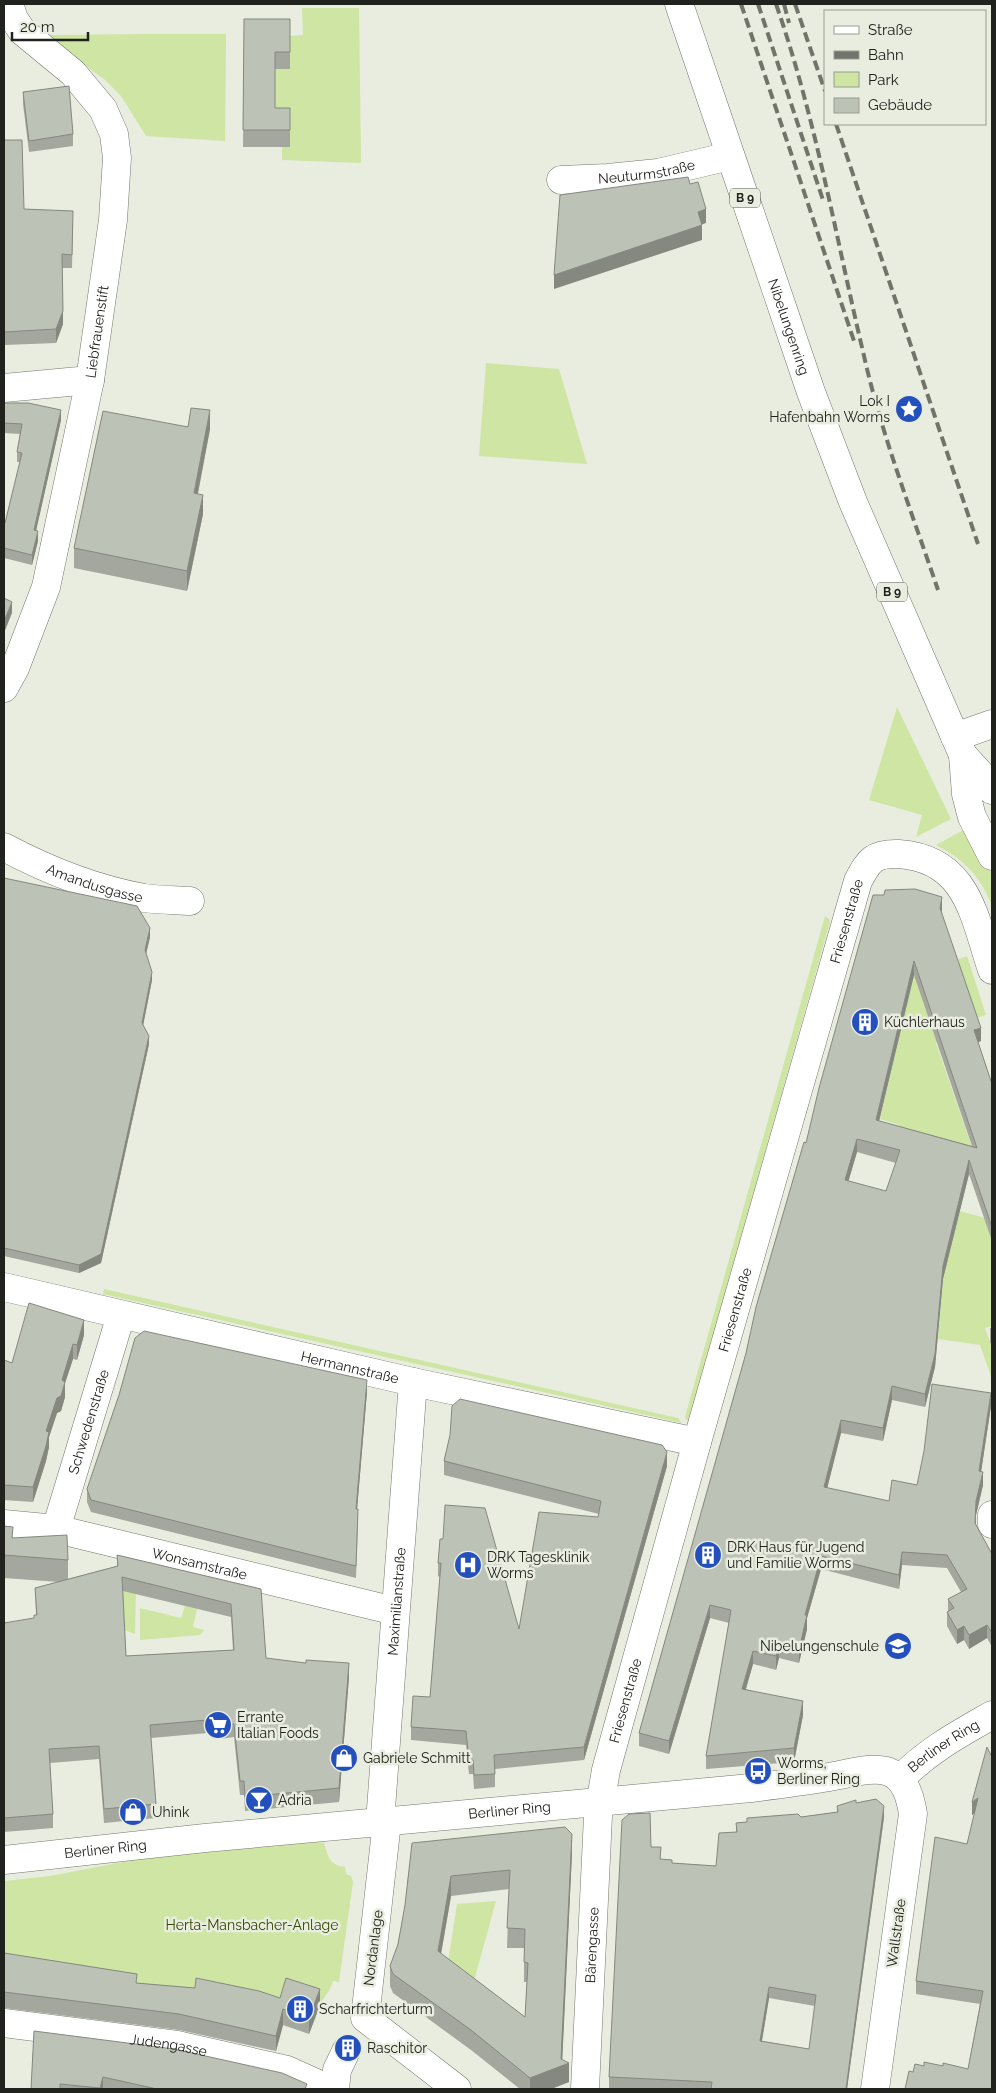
<svg xmlns="http://www.w3.org/2000/svg" width="996" height="2093" viewBox="0 0 996 2093" font-family="Raleway,sans-serif">
<style>
.green{fill:#cfe5a3}
.lines{fill:none;stroke-linecap:round;stroke-linejoin:round}
.minor-casing{stroke:#73786c;stroke-width:29}
.major-casing{stroke:#73786c;stroke-width:29}
.highway-casing{stroke:#73786c;stroke-width:29}
.minor{stroke:#fff;stroke-width:28}
.major{stroke:#fff;stroke-width:28}
.highway{stroke:#fff;stroke-width:28}
.rail{stroke:#70746b;stroke-width:4;stroke-dasharray:10 5;stroke-linecap:butt}
.wall{fill:#a3a79d;fill-rule:evenodd}
.shaded-wall{fill:#84887f}
.building{fill:#bdc2b6;stroke:#84887f;fill-rule:evenodd}
.labels{text-anchor:middle;dominant-baseline:central;stroke-width:5;stroke-linejoin:round;paint-order:stroke}
.shield{fill:#e8ede0;stroke:#5c5f58;stroke-width:1}
.shield-label{font-size:12px;font-weight:bold;fill:#20221d}
.street-label{font-size:14px;fill:#20221d;stroke:#e8ede0}
.poi-label{font-size:14px;fill:#20221d;stroke:#e8ede0;text-anchor:start}
.park-label{font-size:14px;fill:#374801;stroke:#e8ede0}
</style>
<rect width="100%" height="100%" fill="#e8ede0"/>
<path class="green" d="M302 8H359L361 163 282 160V147H290L275 125V69H290V36L303 35Z
M146 34H226L225 141 146 136 121 96 104 79 41 35Z
M486 363 559 369 587 464 479 456Z
M897 707 951 819 916 837 922 815 869 800Z
M967 828 992 874V906C981 876 963 859 936 845Z
M825 916 829 919 830 922 691 1415 687 1421 685 1417Z
M967 956 986 1015 973 1019 954 961Z
M914 974 944 1040 936 1043 973 1150 895 1139 899 1125 880 1119Z
M960 1211 992 1220 987 1224 992 1241V1326L985 1328 992 1347V1379L980 1345 938 1339 943 1279Z
M104 1289 678 1418 682 1423 103 1294Z
M119 1586 136 1590 135 1634 124 1630Z
M185 1606 197 1609 193 1627 204 1630 200 1635 140 1640V1608L181 1618Z
M318 1842 324 1843C328 1856 329 1865 345 1867L346 1874 351 1876 353 1882 339 1982 333 1981C329 1994 325 1994 320 2005L287 1994 280 2014 4 1969V1881L50 1876 133 1860 162 1856Z
M496 1901 474 1981 447 1968 457 1904Z"/>
<g class="lines">
<g class="minor-casing">
<g id="minor">
<path id="s1" d="M561 180 608 178 658 173 730 156"/>
<path d="M4 388 90 380"/>
<path id="s2" d="M4 688 15 668 46 587 90 380 113 220 117 158 114 134 103 109 73 73 22 31 14 19 9 4"/>
<path d="M955 737 992 724"/>
<path id="s3" d="M4 847C47 870 96 889 144 898 159 900 175 900 190 901"/>
<path id="s4" d="M4 1287 413 1382 697 1442"/>
<path d="M992 1515V1524"/>
<path id="s5" d="M4 1524 56 1529 395 1611"/>
<path id="s6" d="M56 1529 121 1315"/>
<path id="s7" d="M380 1822 413 1382"/>
<path d="M387 1822 365 2018 457 2089"/>
<path id="s8" d="M4 2023 177 2045 287 2070 329 2089"/>
<path d="M335 2089 337 2070 346 2051"/>
<path id="s9" d="M585 2089 598 1816 606 1770 697 1442 858 881C869 860 874 853 899 854 968 859 974 917 992 970"/>
</g>
</g>
<g class="major-casing">
<g id="major">
<path id="s10" d="M679 4 811 392 853 502 963 755"/>
<path id="s11" d="M900 1779C929 1750 957 1735 992 1715"/>
<path id="s12" d="M4 1860 205 1838 751 1788C775 1785 799 1782 823 1778 868 1771 904 1752 913 1814L875 2089"/>
</g>
</g>
<g class="highway-casing">
<path id="highway" d="M963 755 966 794 972 817 992 856
M963 755 984 778 992 790"/>
</g>
<use href="#minor" class="minor"/>
<use href="#major" class="major"/>
<use href="#highway" class="highway"/>
<path class="rail" d="M741 4 854 341
M758 4 823 200
M776 4C816 119 836 238 864 356 882 436 912 513 938 590
M784 4 789 23
M795 4 825 91
M836 124 978 544"/>
</g>
<path class="wall" d="M244 19H290V69H275V108H290V147H243Z
M23 92 73 134V146L29 152 23 104Z
M4 140 24 209 73 224 72 268H62L63 324 56 343 4 345Z
M4 403 61 420 36 530 38 541 32 565 4 558V522L5 523 20 462H17V452L20 434 4 433Z
M188 427 210 429 198 494 203 514 187 591 74 568V548Z
M4 878 150 937 146 954 152 980 143 1025 149 1044 101 1263 79 1273 4 1256Z
M942 910V913L981 1041 978 1042 992 1085V1241L969 1174 943 1279 935 1367 925 1407 892 1400 883 1441 841 1433 827 1488 889 1501 917 1485 991 1406 981 1472 983 1485 976 1515V1525L992 1554V1647L987 1638 969 1649 964 1640 957 1644 947 1626V1612L948 1611V1599L961 1592 947 1568 902 1565 899 1589 821 1569 807 1618V1629L799 1663 779 1658 776 1670 753 1664 746 1689 803 1715 794 1762 706 1769V1756L729 1623 710 1618 669 1754 639 1746V1733L806 1143ZM914 975 972 1146 879 1121ZM857 1152 896 1163 886 1191 848 1181Z
M990 1328H992V1347L990 1342Z
M84 1335 77 1360 73 1359 65 1383V1397L61 1411 57 1413 49 1437V1447L46 1461 33 1502 4 1500V1360L12 1363Z
M367 1392 357 1509 358 1522 356 1578 91 1512 87 1502V1489Z
M444 1461 667 1466 584 1760 495 1769V1787L474 1789 473 1774H469L466 1745 411 1740V1727L430 1697 440 1577 438 1576V1563L440 1539 519 1629 598 1517 599 1514 444 1475Z
M4 1526 13 1538 68 1560V1579L117 1566V1555L261 1589 266 1658 349 1677 339 1802 245 1811 244 1795H240L234 1737 220 1739 219 1732 151 1738 156 1804V1818L104 1823 99 1759 50 1763 53 1814V1828L4 1832V1623L34 1619 36 1615 35 1588 59 1582 4 1578ZM123 1591 231 1617 233 1650 126 1656Z
M992 1757V2089L913 2072 924 2066H943L968 2069 980 2004 916 1994V1981L967 1844 975 1813 972 1815Z
M856 1803 884 1817 847 2089H628L609 2088V2077L651 1847 661 1859 672 1863 716 1866 736 1832V1823L801 1817 837 1812V1806ZM769 1998 815 2006 809 2049 762 2041Z
M412 1843 572 1853 562 2060 569 2082 551 2089H520L471 2050 393 1993 390 1986V1966L398 1944 405 1905ZM509 1889 507 1948H524V1982H527L525 2017 441 1954 451 1896Z
M4 1953 137 1983 280 1998 320 2005 309 2034 283 2025 276 2051 179 2030 4 2008Z
M34 2031 307 2089H31Z"/>
<path class="shaded-wall" d="M706 209V223L698 226V212Z
M702 225V240L554 289V275Z
M63 311V324L56 343V329Z
M61 410V420L34 540V530Z
M210 410V429L194 512V493Z
M203 495V514L187 591V571Z
M38 531V541L32 565V555Z
M12 602V613L4 633V621Z
M942 897V910L940 922V908Z
M150 928V937L145 958V950Z
M914 961V975L876 1134V1120Z
M152 972V980L142 1031V1023Z
M981 1028V1041L974 1044V1030Z
M149 1036V1044L101 1263 79 1273V1265Z
M857 1139V1152L845 1193V1180Z
M969 1160V1174L943 1279 935 1367 925 1407V1394L943 1266Z
M84 1320V1335L77 1360V1345Z
M73 1344V1359L65 1383V1397L61 1411 57 1413 49 1437V1447L46 1461 33 1502V1487L46 1431Z
M367 1380V1392L356 1522V1509Z
M892 1386V1400L883 1441V1428Z
M991 1393V1406L979 1485V1471Z
M841 1420V1433L824 1501V1487Z
M667 1452V1466L584 1760V1747Z
M983 1472V1485L976 1515 975 1537V1523L976 1501Z
M902 1552V1565L899 1589V1575Z
M821 1556V1569L807 1618V1629L799 1663V1650L805 1615Z
M710 1605V1618L669 1754V1741Z
M987 1625V1638L969 1649V1635Z
M964 1626V1640L957 1644V1630Z
M779 1645V1658L776 1670V1656Z
M753 1651V1664L742 1702V1689Z
M349 1663V1677L339 1802V1788Z
M803 1701V1715L794 1762V1748Z
M978 1798V1811L972 1815V1802Z
M884 1806V1817L847 2089H846Z
M572 1834V1853L562 2066 569 2063V2082L551 2089H530V2078Z
M451 1876V1896L438 1971V1951Z
M769 1987V1998L760 2052V2041Z
M320 1989V2005L309 2034V2018Z
M283 2009V2025L276 2051V2036Z
M103 2077V2089H100V2088Z"/>
<path class="building" d="M244 19H290V52H275V108H290V130H243Z
M69 86 73 134 29 141 23 92Z
M4 140H22L24 209 73 211 72 255 62 254 63 311 56 329 4 332Z
M688 177 690 184 698 182 706 209 698 212 702 225 554 275 560 195Z
M4 403H28L61 410 34 530 38 531 32 555 4 548V522L5 523 22 453 17 452 22 424 4 423Z
M191 408 210 410 194 493 203 495 187 571 74 548 103 411 188 427Z
M4 598 12 602 4 621Z
M4 878 137 906 150 928 145 950 152 972 142 1023 149 1036 101 1254 79 1265 4 1248Z
M915 889 942 897 940 908 981 1028 974 1030 992 1084V1227L969 1160 943 1266 935 1354 925 1394 892 1386 883 1428 841 1420 824 1487 889 1501 892 1480 917 1485 924 1451 932 1384 991 1393 979 1471 983 1472 976 1501 975 1523 992 1554V1633L987 1625 969 1635 964 1626 957 1630 947 1612 954 1608 948 1599 967 1589 947 1555 902 1552 899 1575 821 1556 805 1615H807L799 1650 779 1645 776 1656 753 1651 742 1689 803 1701 794 1748 706 1756 731 1610 710 1605 669 1741 639 1733 746 1353 756 1307 804 1142 806 1143 819 1088 873 895H884L885 890ZM914 961 977 1148 876 1120ZM857 1139 900 1150 886 1191 845 1180Z
M29 1303 84 1320 77 1345 73 1344 62 1380 65 1382 61 1396 57 1398 46 1431 49 1432 46 1446 33 1487 4 1485V1360L12 1363Z
M144 1331 367 1380 356 1509H358L356 1566 91 1500 87 1489 119 1395 135 1338Z
M460 1399 662 1445 667 1452 584 1747 494 1755 495 1774 474 1775 473 1760H469L466 1731 411 1727 413 1696 430 1697 441 1563H438L440 1539H443L445 1505 485 1508 519 1629 539 1512 598 1517 601 1501 444 1461 450 1435 452 1406Z
M4 1526 13 1527 12 1538 67 1535 68 1560 4 1555Z
M117 1555 261 1589 266 1658 306 1663V1660L349 1663 339 1788 245 1797 244 1781H240L234 1724 220 1725 219 1719 150 1725 156 1804 104 1809 99 1746 49 1749 53 1814 4 1818V1623L34 1618V1615H37L35 1588 118 1566ZM122 1577 231 1604 234 1650 126 1656Z
M987 1747 992 1757V2089H905L909 2071 913 2072 915 2064 924 2066V2062L943 2066V2063L968 2069 983 1991 916 1981 935 1837 967 1844 978 1798 972 1802Z
M876 1799 884 1806 846 2089H711L712 2082 609 2077 622 1820 629 1814 650 1813 651 1847H661L660 1859 672 1860V1863L716 1866 719 1833 737 1832 736 1823 747 1822V1818L798 1814 801 1817 838 1812 837 1806 856 1800V1803ZM769 1987 816 1995 809 2049 760 2041Z
M565 1827 572 1834 561 2059 569 2063 530 2078 471 2030 393 1974 390 1966 398 1944 405 1905 412 1843ZM510 1870 507 1928 525 1929 524 1962 528 1963 525 2017 438 1951 451 1876Z
M4 1953 137 1974 136 1983 195 1988 196 1978 259 1991 280 1998 286 1978 320 1989 309 2018 283 2009 276 2036 179 2014 4 1992Z
M34 2031 174 2049 282 2073 307 2084 305 2089H157L103 2077 100 2088 60 2084V2089H31Z"/>
<defs>
<g id="sight-disc" transform="scale(1.4375)"><circle r="9.5" fill="#2450be" stroke="#e8ede0"/><path d="M0-6L1.8-2.2L6-1.7L2.9 1.2L3.7 5.4L0 3.3L-3.7 5.4L-2.9 1.2L-6-1.7L-1.8-2.2Z" fill="#fff"/></g>
<g id="building-disc" transform="scale(1.4375)"><circle r="9.5" fill="#2450be" stroke="#e8ede0"/><path d="M-4-6H4V6H1V3H-1V6H-4ZM-2.5-4.3h1.7v1.8h-1.7ZM.8-4.3h1.7v1.8H.8ZM-2.5-1h1.7V.8h-1.7ZM.8-1h1.7V.8H.8Z" fill="#fff"/></g>
<g id="hospital-disc" transform="scale(1.4375)"><circle r="9.5" fill="#2450be" stroke="#e8ede0"/><path d="M-5-5h3v3.5h4V-5h3V5h-3V1.5h-4V5h-3Z" fill="#fff"/></g>
<g id="school-disc" transform="scale(1.4375)"><circle r="9.5" fill="#2450be" stroke="#e8ede0"/><path d="M0-5L7-2L0 1L-7-2ZM-4 1L0 2.5L4 1V4Q0 6-4 4Z" fill="#fff"/></g>
<g id="supermarket-disc" transform="scale(1.4375)"><circle r="9.5" fill="#2450be" stroke="#e8ede0"/><path d="M-6-5.5h2.5l.6 2H6L4.5 2H-2.5L-4.4-4H-6ZM-1.5 3.2a1.3 1.3 0 1 0 .1 0ZM3 3.2a1.3 1.3 0 1 0 .1 0Z" fill="#fff"/></g>
<g id="shop-disc" transform="scale(1.4375)"><circle r="9.5" fill="#2450be" stroke="#e8ede0"/><path d="M-5-2.5h2.3a2.7 3.5 0 0 1 5.4 0H5L5.5 6h-11ZM-1.5-2.5h3a1.5 2.3 0 0 0-3 0Z" fill="#fff"/></g>
<g id="bus-disc" transform="scale(1.4375)"><circle r="9.5" fill="#2450be" stroke="#e8ede0"/><path d="M-5-6H5V4H4V6H2V4H-2V6H-4V4H-5ZM-3.5-4V0h7V-4ZM-3.5 1.2v1.5H-2V1.2ZM2 1.2v1.5H3.5V1.2Z" fill="#fff"/></g>
<g id="bar-disc" transform="scale(1.4375)"><circle r="9.5" fill="#2450be" stroke="#e8ede0"/><path d="M-6-5H6L.8 .8V4.5H3.5V6h-7V4.5H-.8V.8Z" fill="#fff"/></g>
</defs>
<g fill-rule="evenodd">
<use href="#sight-disc" x="909" y="409"/>
<use href="#building-disc" x="865" y="1022"/>
<use href="#building-disc" x="708" y="1555"/>
<use href="#hospital-disc" x="468" y="1565"/>
<use href="#school-disc" x="898" y="1646"/>
<use href="#supermarket-disc" x="218" y="1725"/>
<use href="#shop-disc" x="344" y="1758"/>
<use href="#bus-disc" x="758" y="1771"/>
<use href="#bar-disc" x="259" y="1800"/>
<use href="#shop-disc" x="133" y="1812"/>
<use href="#building-disc" x="300" y="2009"/>
<use href="#building-disc" x="348" y="2048"/>
</g>
<g class="labels">
<g class="shield">
<rect x="730" y="188.5" width="30" height="19" rx="4"/>
<rect x="877" y="582.5" width="30" height="19" rx="4"/>
</g>
<g class="shield-label">
<text x="745" y="198">B 9</text>
<text x="892" y="592">B 9</text>
</g>
<g class="street-label">
<text stroke="none"><textPath href="#s1" startOffset="86">Neuturmstraße</textPath></text>
<text stroke="none"><textPath href="#s10" startOffset="341">Nibelungenring</textPath></text>
<text stroke="none"><textPath href="#s2" startOffset="370">Liebfrauenstift</textPath></text>
<text stroke="none"><textPath href="#s3" startOffset="98">Amandusgasse</textPath></text>
<text stroke="none"><textPath href="#s9" startOffset="1202">Friesenstraße</textPath></text>
<text stroke="none"><textPath href="#s9" startOffset="798">Friesenstraße</textPath></text>
<text stroke="none"><textPath href="#s4" startOffset="355">Hermannstraße</textPath></text>
<text stroke="none"><textPath href="#s6" startOffset="112">Schwedenstraße</textPath></text>
<text stroke="none"><textPath href="#s5" startOffset="200">Wonsamstraße</textPath></text>
<text stroke="none"><textPath href="#s7" startOffset="221">Maximilianstraße</textPath></text>
<text stroke="none"><textPath href="#s9" startOffset="392">Friesenstraße</textPath></text>
<text stroke="none"><textPath href="#s11" startOffset="55">Berliner Ring</textPath></text>
<text stroke="none"><textPath href="#s12" startOffset="508">Berliner Ring</textPath></text>
<text stroke="none"><textPath href="#s12" startOffset="102">Berliner Ring</textPath></text>
<text transform="translate(896 1933) rotate(-82)">Wallstraße</text>
<text stroke="none"><textPath href="#s9" startOffset="144">Bärengasse</textPath></text>
<text transform="translate(373 1948) rotate(-83)">Nordanlage</text>
<text stroke="none"><textPath href="#s8" startOffset="166">Judengasse</textPath></text>
</g>
<g class="poi-label">
<text x="890" y="401" text-anchor="end">Lok I<tspan x="890" dy="16">Hafenbahn Worms</tspan></text>
<text x="884" y="1022">Küchlerhaus</text>
<text x="727" y="1547">DRK Haus für Jugend<tspan x="727" dy="16">und Familie Worms</tspan></text>
<text x="487" y="1557">DRK Tagesklinik<tspan x="487" dy="16">Worms</tspan></text>
<text x="879" y="1646" text-anchor="end">Nibelungenschule</text>
<text x="237" y="1717">Errante<tspan x="237" dy="16">Italian Foods</tspan></text>
<text x="363" y="1758">Gabriele Schmitt</text>
<text x="777" y="1763">Worms,<tspan x="777" dy="16">Berliner Ring</tspan></text>
<text x="278" y="1800">Adria</text>
<text x="152" y="1812">Uhink</text>
<text x="319" y="2009">Scharfrichterturm</text>
<text x="367" y="2048">Raschitor</text>
</g>
<g class="park-label">
<text x="252" y="1925">Herta-Mansbacher-Anlage</text>
</g>
</g>
<rect width="996" height="2093" fill="none" stroke="#20221d" stroke-width="10"/>
<rect x="824" y="10" width="162" height="115" fill="#e8ede0" stroke="#989c92"/>
<rect x="834" y="26" width="25" height="8" fill="#ffffff" stroke="#989c92"/>
<text x="868" y="35" font-size="15" fill="#20221d">Straße</text>
<rect x="834" y="51" width="25" height="8" fill="#70746b" stroke="#989c92"/>
<text x="868" y="60" font-size="15" fill="#20221d">Bahn</text>
<rect x="834" y="72" width="25" height="15" fill="#cfe5a3" stroke="#989c92"/>
<text x="868" y="85" font-size="15" fill="#20221d">Park</text>
<rect x="834" y="98" width="25" height="15" fill="#bdc2b6" stroke="#989c92"/>
<text x="868" y="110" font-size="15" fill="#20221d">Gebäude</text>
<path d="M12 32v8h76v-8" fill="none" stroke="#20221d" stroke-width="2.5"/>
<text x="20" y="32" font-size="15" fill="#20221d" stroke="#e8ede0" stroke-width="4" paint-order="stroke">20 m</text>
</svg>
